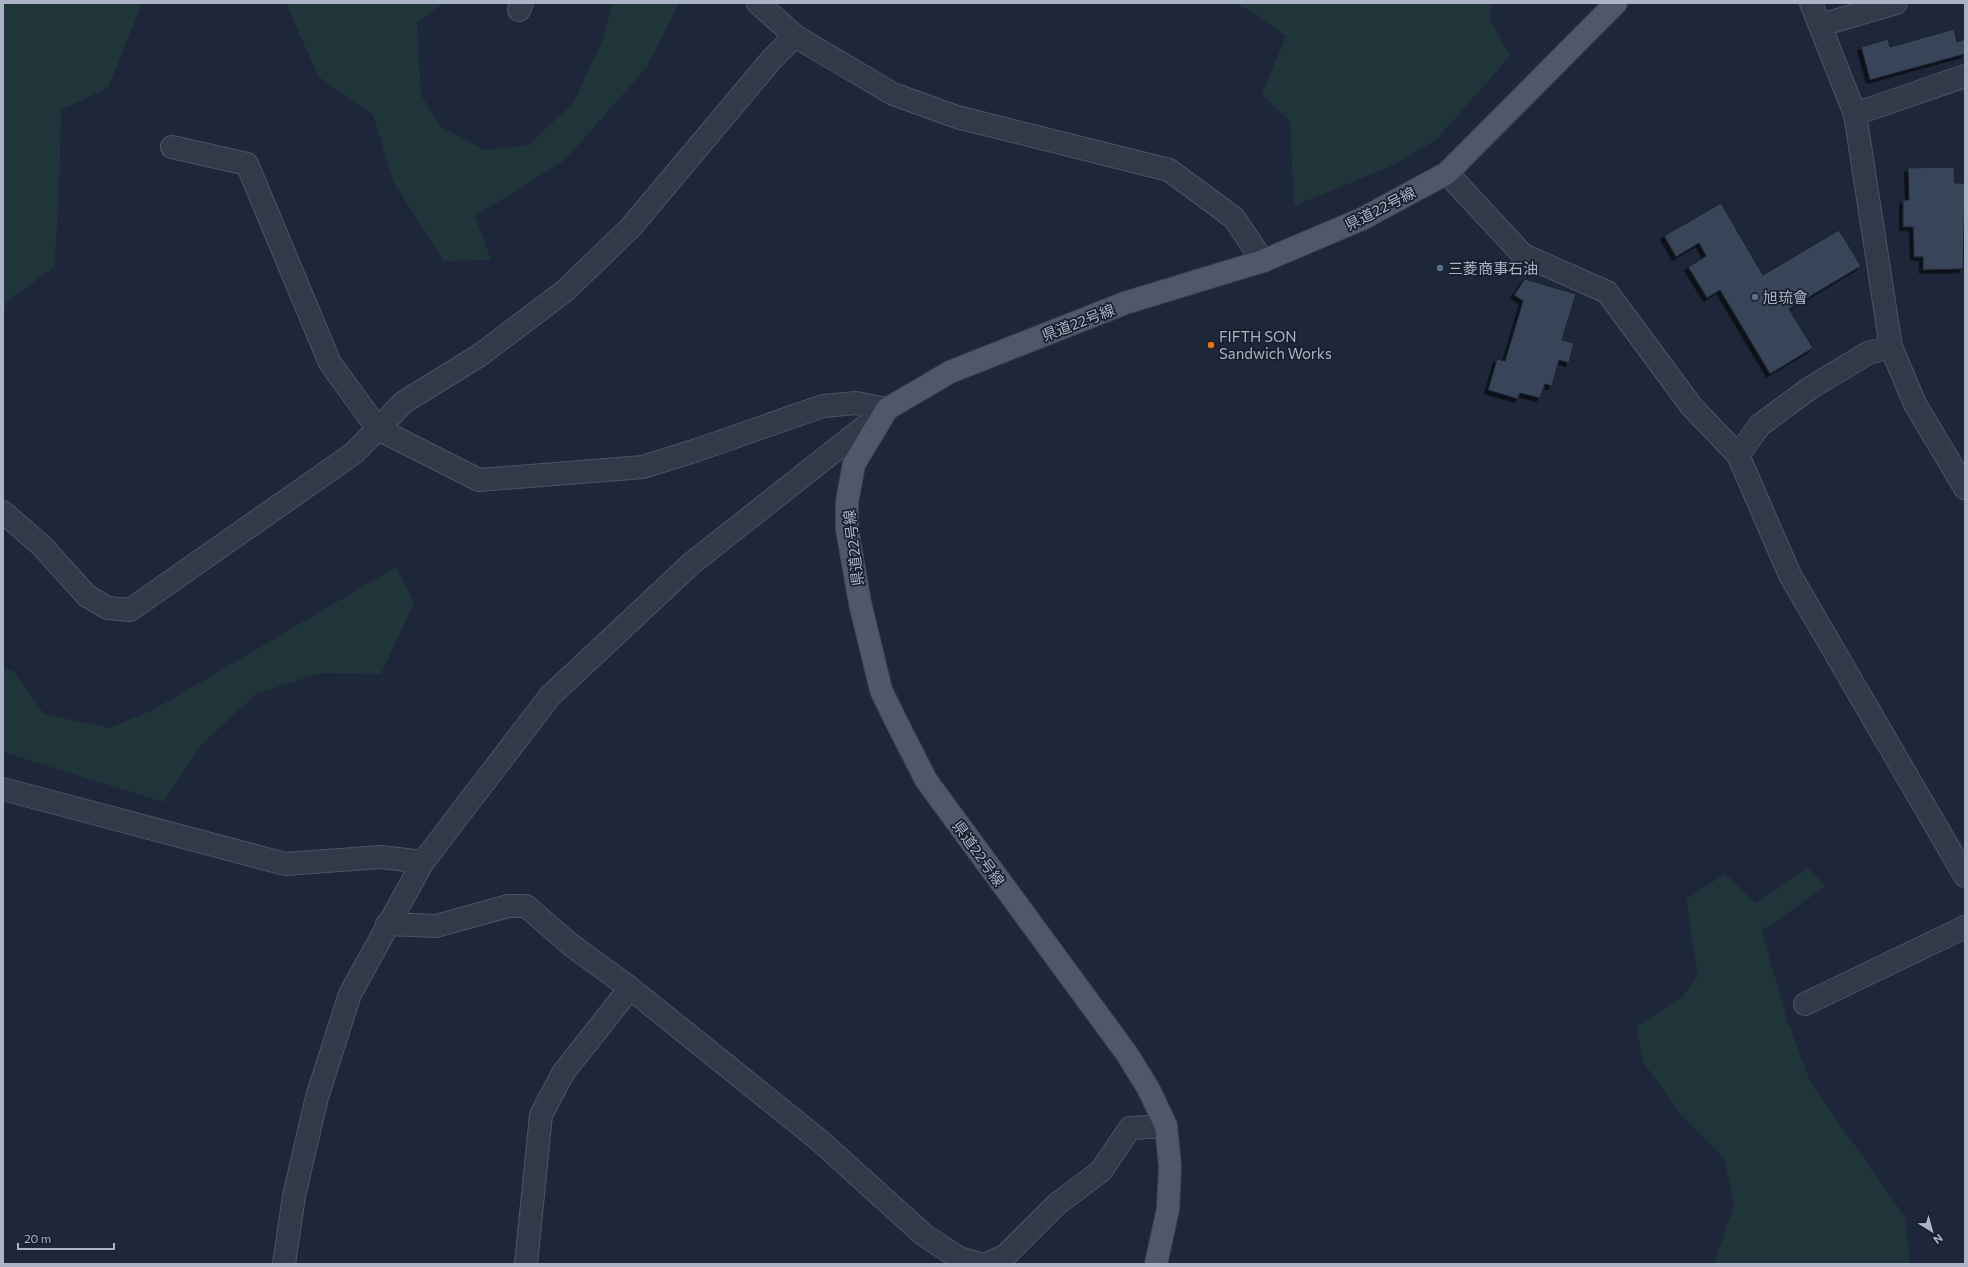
<svg xmlns="http://www.w3.org/2000/svg" width="1968" height="1267" viewBox="0 0 1968 1267" font-family="Commissioner,'Noto Sans JP',sans-serif">
<style>
.green{fill:#20353a}
.building{fill:#394559;stroke:#192130;filter:url(#shadow)}
.lines{fill:none;stroke-linecap:round;stroke-linejoin:round}
.minor-casing{stroke:#4c5464;stroke-width:24}
.major-casing{stroke:#3b4353;stroke-width:24}
.minor{stroke:#323949;stroke-width:22}
.major{stroke:#4f586a;stroke-width:22}
.service-dot{fill:#5c6f8a;stroke:#171f2d;stroke-width:1.5}
.food-dot{fill:#e8710a;stroke:#171f2d;stroke-width:1.5}
.labels{text-anchor:middle;dominant-baseline:central;stroke-width:3.5;stroke-linejoin:round;paint-order:stroke}
.street-label{font-size:15px;fill:#abb4c6;stroke:#171f2d}
.poi-label{font-size:15px;fill:#abb4c6;stroke:#171f2d;text-anchor:start}
</style>
<defs>
<filter id="shadow"><feDropShadow dx="-3.5" dy="3.5" stdDeviation="0" flood-color="#0009"/></filter>
</defs>
<rect width="100%" height="100%" fill="#1e2739"/>
<path class="green" d="M3 3H142L108 88 61 110 59 195 54 267 7 301 3 313Z
M286 3H443L417 23 421 95 441 127 485 150 529 145 574 102 604 36 612 3H679L646 68 565 160 475 216 491 260 444 261 394 183 373 115 318 76Z
M1235 3H1491L1490 19 1510 56 1436 140 1391 166 1294 206 1290 121 1262 94 1286 36 1257 15Z
M396 567 414 602 381 674 320 673 256 694 203 743 163 802 3 752V669L13 671 44 714 110 728 155 709Z
M1808 868 1826 886 1762 931 1787 1019 1810 1082 1905 1217 1910 1264H1714L1734 1204 1724 1158 1679 1112 1644 1063 1636 1027 1681 998 1698 975 1686 899 1725 874 1756 903Z"/>
<path class="building" d="M1954 29 1957 42 1965 39V54L1870 80 1861 47 1888 39 1890 47Z
M1954 167 1955 183H1965L1963 269 1923 270V257H1914L1913 227H1903V200H1909L1908 168Z
M1721 203 1763 275 1839 230 1861 266 1789 309 1813 348 1770 374 1720 290 1707 298 1688 267 1706 256 1699 243 1676 257 1664 236Z
M1525 279 1576 294 1562 340 1574 343 1569 363 1559 360 1552 386 1545 384 1540 398 1520 393 1518 399 1488 390 1497 359 1505 361 1523 301 1514 295Z"/>
<g class="lines">
<g class="minor-casing">
<path id="minor" d="M758 3 795 36 893 94 957 117 1169 170 1234 218 1263 261
M1811 3 1855 114 1891 347 1915 404 1965 488
M519 10 522 3
M1821 25 1896 3
M1855 114 1965 76
M172 147 247 164 330 363 378 429 479 480 643 467 697 450 823 406 856 403 887 409
M1447 173 1523 255 1607 292 1692 407 1738 455 1790 575 1965 876
M1738 455 1760 425 1810 388 1868 353 1891 347
M3 512 42 546 87 596 108 608 130 610 354 453 404 402 480 355 566 290 631 227 772 59 795 36
M3 789 285 864 381 857 423 862
M387 924 436 926 508 906H526L571 945 630 988 819 1140 924 1235 959 1258 980 1264
M1805 1004 1965 927
M284 1264 294 1196 317 1097 350 994 423 862 550 696 692 563 886 410
M526 1264 541 1115 563 1073 630 988
M987 1264 1005 1256 1057 1204 1101 1171 1130 1128 1166 1126"/>
</g>
<g class="major-casing">
<path id="major" d="M1156 1264 1168 1209 1170 1166 1166 1126 1148 1088 1127 1054 926 780 894 717 881 690 860 603 847 529V502L854 464 887 409 950 372 1125 303 1263 261 1362 219 1447 173 1616 3"/>
</g>
<use href="#minor" class="minor"/>
<use href="#major" class="major"/>
</g>
<g class="service-dot">
<circle cx="1440" cy="268" r="4"/>
<circle cx="1755" cy="297" r="4"/>
</g>
<circle class="food-dot" cx="1211" cy="345" r="4"/>
<g class="labels">
<g class="street-label">
<text transform="translate(1380 208) rotate(-27)">県道22号線</text>
<text transform="translate(1078 322) rotate(-21)">県道22号線</text>
<text transform="translate(853 548) rotate(-97)">県道22号線</text>
<text transform="translate(979 853) rotate(54)">県道22号線</text>
</g>
<g class="poi-label">
<text x="1448" y="268">三菱商事石油</text>
<text x="1763" y="297">旭琉會</text>
<text x="1219" y="336">FIFTH SON<tspan x="1219" dy="17">Sandwich Works</tspan></text>
</g>
</g>
<rect width="1968" height="1267" fill="none" stroke="#abb4c6" stroke-width="8"/>
<g transform="translate(1932 1231) rotate(143)" stroke="#171f2d" stroke-width="3" paint-order="stroke">
<path d="M0-3L7 15L0 10L-7 15Z" fill="#abb4c6"/>
<text y="-6" font-size="11" font-weight="bold" text-anchor="middle" fill="#abb4c6">N</text>
</g>
<path d="M18 1243v6h96v-6" fill="none" stroke="#abb4c6" stroke-width="2"/>
<text x="24" y="1243" font-size="12" fill="#abb4c6" stroke="#171f2d" stroke-width="3" paint-order="stroke">20 m</text>
</svg>
